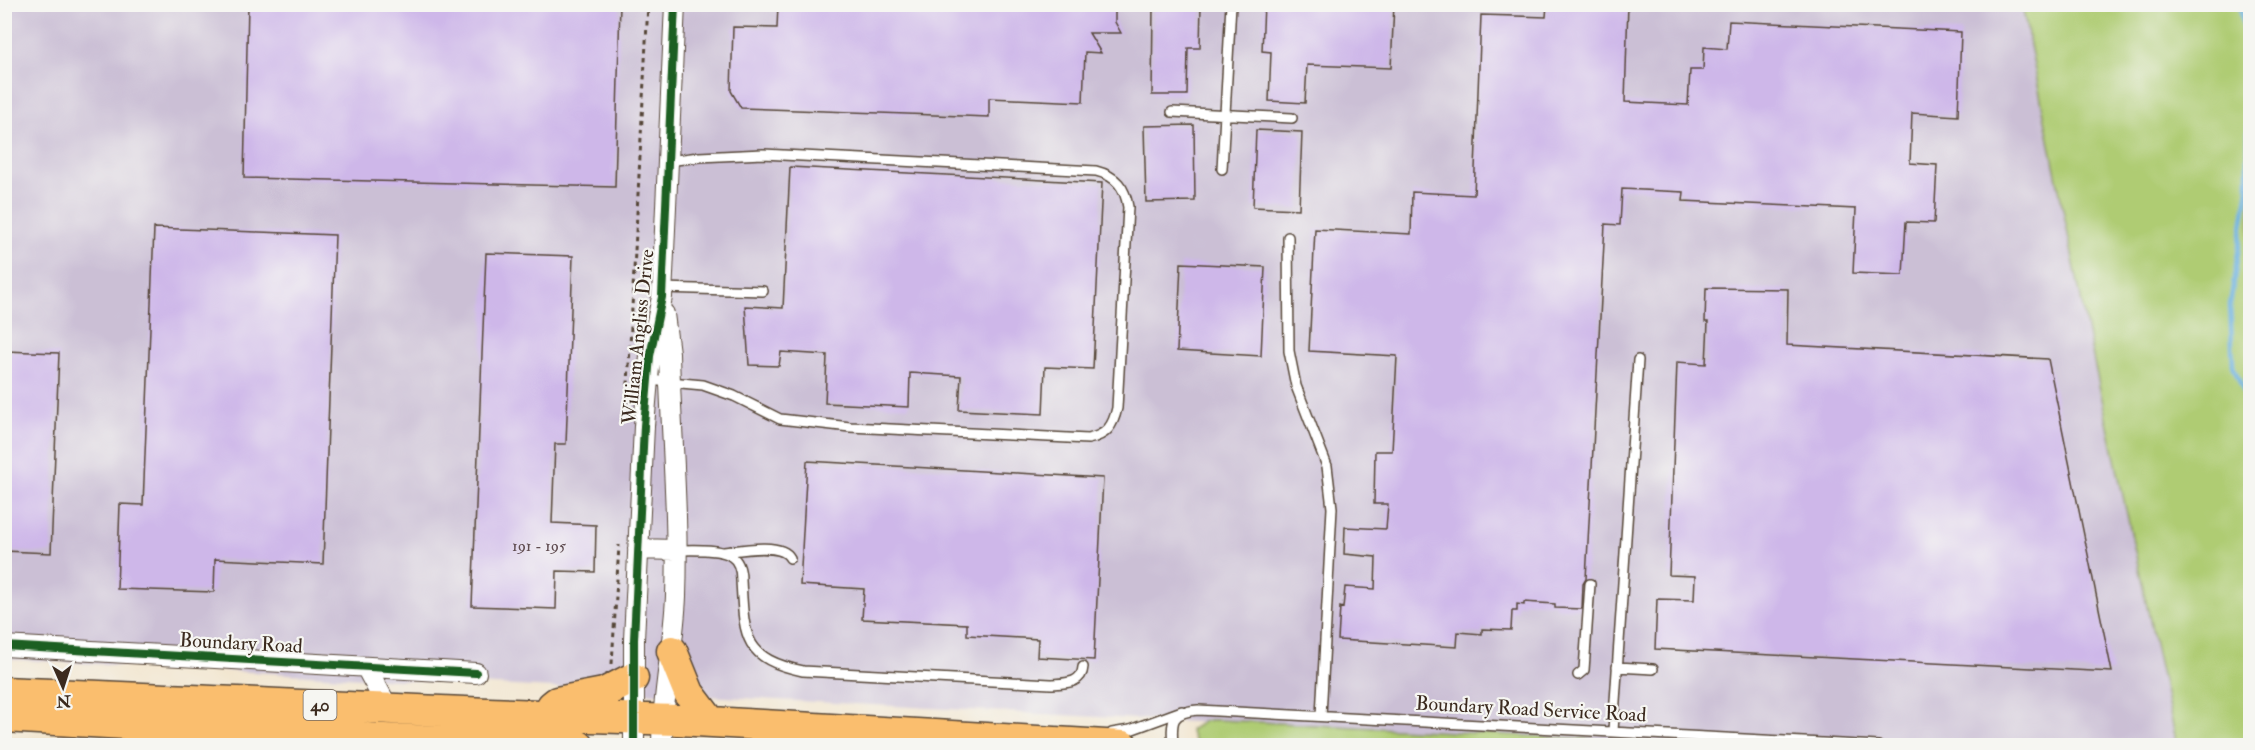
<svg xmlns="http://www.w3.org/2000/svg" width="2255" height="750" viewBox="0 0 2255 750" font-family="'IM FELL Double Pica',serif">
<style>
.industrial{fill:#cbbfd5}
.green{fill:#afcc73;stroke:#757b48;stroke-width:1.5}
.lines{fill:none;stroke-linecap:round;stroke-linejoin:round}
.stream{stroke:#6bb1e2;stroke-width:4.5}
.building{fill:#ceb7e9}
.service-casing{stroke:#564638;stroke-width:12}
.minor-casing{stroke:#564638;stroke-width:22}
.primary-casing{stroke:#564638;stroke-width:33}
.path{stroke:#564638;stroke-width:3;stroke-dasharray:4.5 4.5;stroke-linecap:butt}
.service{stroke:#fff;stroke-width:9}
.minor{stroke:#fff;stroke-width:20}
.primary{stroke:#fabe6e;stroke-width:30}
.cycleway-casing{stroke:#f6f6f2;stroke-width:11}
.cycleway{stroke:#1b5e20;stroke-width:8}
.labels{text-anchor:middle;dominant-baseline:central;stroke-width:4.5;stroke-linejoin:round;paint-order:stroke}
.number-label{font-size:16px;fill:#604d51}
.shield{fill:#f6f6f2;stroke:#73675e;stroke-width:1.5}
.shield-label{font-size:18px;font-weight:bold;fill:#3b2a1e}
.street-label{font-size:20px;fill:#3b2a1e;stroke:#f6f6f2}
</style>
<rect width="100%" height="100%" fill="#f6f6f2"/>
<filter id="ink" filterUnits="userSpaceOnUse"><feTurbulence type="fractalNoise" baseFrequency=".0167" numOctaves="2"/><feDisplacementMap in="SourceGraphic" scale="12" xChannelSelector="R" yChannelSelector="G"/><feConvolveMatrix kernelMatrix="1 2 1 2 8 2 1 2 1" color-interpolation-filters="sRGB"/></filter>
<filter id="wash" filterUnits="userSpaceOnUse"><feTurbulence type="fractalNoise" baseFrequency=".008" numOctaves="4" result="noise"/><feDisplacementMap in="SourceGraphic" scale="24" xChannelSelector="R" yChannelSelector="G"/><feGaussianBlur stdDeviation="1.35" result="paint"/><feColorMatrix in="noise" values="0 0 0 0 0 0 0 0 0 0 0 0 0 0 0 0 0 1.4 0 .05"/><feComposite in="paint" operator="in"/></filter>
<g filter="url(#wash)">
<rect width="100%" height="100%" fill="#f2e5ce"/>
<path class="industrial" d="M4 5H2250V745H1629L5 659Z"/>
<path class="green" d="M2022 5H2250V745H2177L2089 339Z
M1211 720H1219L1710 745 1240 746 1195 742 1190 730 1204 721Z"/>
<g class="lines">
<path class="stream" d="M2240 4 2249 66 2248 188 2230 305 2233 365 2250 408"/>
</g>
<g id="blocks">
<path class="building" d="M248 4H620L615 187 244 178Z
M778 4H1089L1088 8 1115 9V22L1121 33H1089L1101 53 1085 52 1083 102 989 98V117L741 108 731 91 733 27 777 28Z
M1153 4H1201L1200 48H1188L1187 95H1152Z
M1264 4H1394L1391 68 1307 65 1305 103 1269 101 1271 52 1262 51Z
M1547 4H1628L1625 102 1688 105 1690 70H1703L1704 47 1727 49 1729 21 1961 32 1958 116 1912 113 1910 163 1937 165 1934 223 1906 222 1903 275 1853 273 1856 209 1683 201 1684 192 1622 189 1620 225 1605 224 1586 579 1583 584 1582 609 1555 608V604L1524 602V605L1517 604V611H1512L1511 630 1482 629V634L1458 632 1457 647 1338 640 1340 607 1343 608 1345 587 1375 589 1376 557 1344 554 1345 527 1386 529 1388 504H1374L1375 451H1392L1397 356 1309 351 1315 229 1411 234 1412 192 1474 195 1481 15 1546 17Z
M1194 125 1195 201 1146 202 1144 126Z
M1256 130 1302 132 1299 209 1253 207Z
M790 167 1102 183 1093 369 1045 367 1043 414 959 410 961 376 910 373 909 407 825 403 827 355 781 352 779 366 749 365 745 306 783 308Z
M154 228 335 235 323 564 215 559 214 592 117 589 120 504 143 505Z
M486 253 573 256 566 444H555L552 523 596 525 595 572 557 571 556 609 472 606Z
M1181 263 1265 267 1261 356 1177 351Z
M1706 288 1788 289 1787 345 2048 359 2112 672 1655 649 1657 599 1694 600 1695 576 1669 575 1677 362 1706 364 1708 322H1705Z
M4 351 59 353 51 553 4 551Z
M807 461 1103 478 1094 660 1037 657 1038 639 967 635V624L862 619 864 589 800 585Z"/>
</g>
</g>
<g filter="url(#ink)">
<use href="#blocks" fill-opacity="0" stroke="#564638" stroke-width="1.5"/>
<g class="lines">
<g class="service-casing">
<path id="service" d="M1172 112 1292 118
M1222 169 1231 4
M1288 237 1289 351 1296 386 1327 466 1332 508 1321 716
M662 288 763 291
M648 380 703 385 734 396 780 419 850 427 1088 439C1107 435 1113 426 1117 408L1128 207C1125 187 1116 176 1096 171L763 154 699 157 668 161
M676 550C690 550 721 548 731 556 739 561 741 571 741 580 744 636 743 659 803 671L1051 684C1065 683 1082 684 1083 667
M724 552C740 550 782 542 790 558
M1617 667 1653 669
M1578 675 1584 670 1590 584
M1613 731 1638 360
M1112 733 1130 730 1182 711
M1173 746C1171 721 1171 712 1198 710L1878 746"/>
</g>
<g class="minor-casing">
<path id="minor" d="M638 549 676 550
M4 646 476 673
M366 667 388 708
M634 746V640L644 426 650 356 662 297 675 4
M662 746C662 695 674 646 676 596 679 515 671 434 669 353L664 314"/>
</g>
<g class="primary-casing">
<path id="primary" d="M672 651 689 693 711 722
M4 692C229 701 454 713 678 720L1123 746
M552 706 557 702 604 693 633 678
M4 717 384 739 579 746"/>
</g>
<path class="path" d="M627 403 648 4
M612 664 619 545"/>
<use href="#service" class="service"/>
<use href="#minor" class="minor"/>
<use href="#primary" class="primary"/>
<g class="cycleway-casing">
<path id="cycleway" d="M4 646 476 673
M634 746V640L644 426 650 356 662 297 675 4"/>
</g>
<use href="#cycleway" class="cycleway"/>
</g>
</g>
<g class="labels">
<g class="number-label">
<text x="539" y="546">191 - 195</text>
</g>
<rect class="shield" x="303.5" y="690" width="33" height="30" rx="4.5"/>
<g class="shield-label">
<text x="320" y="705">40</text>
</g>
<g class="street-label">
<text transform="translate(638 337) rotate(-84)">William Angliss Drive</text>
<text transform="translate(241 643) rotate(3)">Boundary Road</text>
<text transform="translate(1531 709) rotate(3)">Boundary Road Service Road</text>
</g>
</g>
<rect width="2255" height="750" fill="none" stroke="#f6f6f2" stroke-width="24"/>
<g transform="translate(63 687) rotate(177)" stroke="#f6f6f2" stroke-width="4.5" paint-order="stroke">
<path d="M0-4.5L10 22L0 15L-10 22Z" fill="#3b2a1e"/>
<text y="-9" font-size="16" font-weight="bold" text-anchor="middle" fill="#3b2a1e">N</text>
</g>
</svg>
